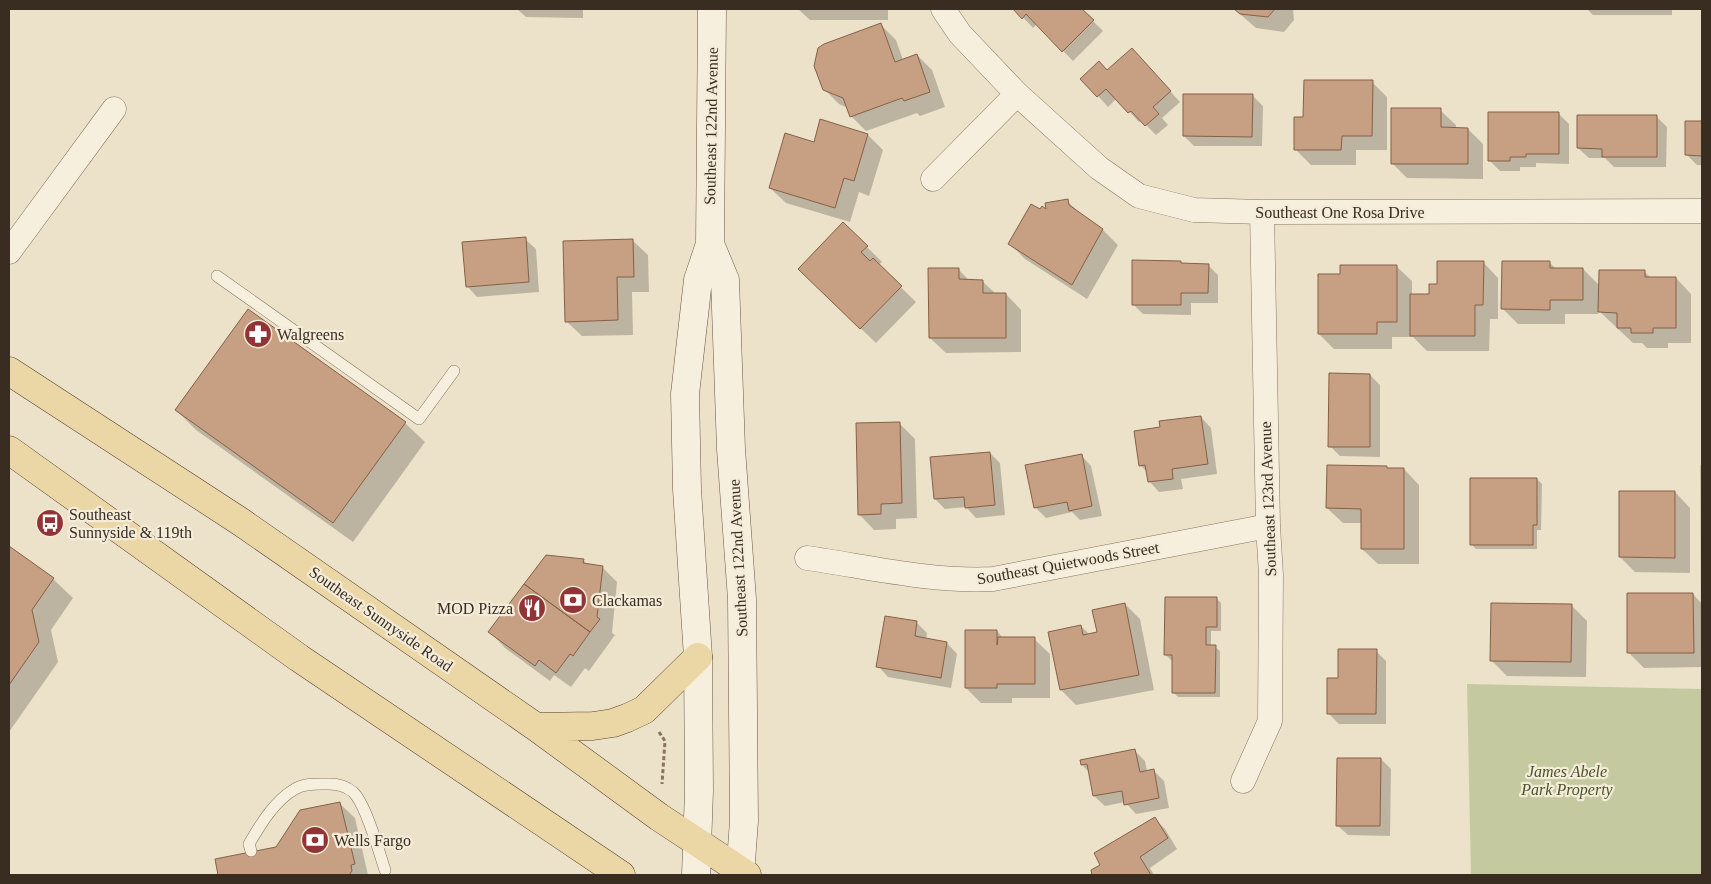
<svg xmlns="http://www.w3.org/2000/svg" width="1711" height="884" viewBox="0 0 1711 884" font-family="'Times New Roman',serif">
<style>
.green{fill:#c4c99f}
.shadow{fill:#0003}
.building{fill:#c79f83;stroke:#856047}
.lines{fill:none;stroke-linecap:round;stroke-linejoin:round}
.lane-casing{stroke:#877560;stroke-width:12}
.street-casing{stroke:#877560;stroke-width:25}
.secondary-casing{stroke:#695643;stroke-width:29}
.primary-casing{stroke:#564333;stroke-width:29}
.path{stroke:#877560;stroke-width:3;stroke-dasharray:4 2.5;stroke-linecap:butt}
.lane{stroke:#f7efdd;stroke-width:11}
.street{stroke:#f7efdd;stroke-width:24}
.secondary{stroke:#f7efdd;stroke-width:28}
.primary{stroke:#ebd6a6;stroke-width:28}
.labels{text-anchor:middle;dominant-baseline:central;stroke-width:4.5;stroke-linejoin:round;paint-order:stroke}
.street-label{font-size:16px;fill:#392d22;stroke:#f4ecd9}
.poi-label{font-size:16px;fill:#392d22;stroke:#f4ecd9;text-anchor:start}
.park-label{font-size:16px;font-style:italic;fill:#49542a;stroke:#f4ecd9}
</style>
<rect width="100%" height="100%" fill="#ece2ca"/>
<path class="green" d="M1700 465H1702V875H1471L1467 684 1701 689Z"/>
<path class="shadow" d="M517 9H583V18L526 17Z
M798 9H888V20H810Z
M1015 9H1081L1103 31 1073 61 1037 24 1033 28Z
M1234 9H1293L1294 20 1284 32 1256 28Z
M1418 9H1478V10L1419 9Z
M1587 9H1672V15H1593Z
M881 25 896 40 903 60 917 55 932 70 945 107 920 116 917 113 866 131 851 116 848 108 839 104 824 89Z
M1142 60 1180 102 1162 118 1168 125 1156 135 1141 120 1139 122 1117 98 1108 107 1098 96 1108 71Z
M1372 82 1387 97V150H1356V165H1311L1295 149 1305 118Z
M1252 95 1263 106 1262 146H1194L1184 136Z
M1440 110 1456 125V129H1468L1483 144V179L1407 178 1392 163Z
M1559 114 1569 124V164L1536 163V167H1520V171H1500L1489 160Z
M1656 116 1667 127 1666 167H1614L1605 158H1589L1578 148Z
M1687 122H1702V165H1697L1687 155Z
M868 135 883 150 869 196 859 192 850 222 786 203 770 188 815 143Z
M1067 201 1083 216 1103 230 1118 245 1087 299 1025 259 1010 244 1040 211 1048 212Z
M525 239 536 249 539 292 477 297 467 286Z
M632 240 648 255 649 292H632L633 335 582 336 566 321Z
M867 247 882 262 878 265 916 302 876 343 815 285Z
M1181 262 1183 265H1208L1218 275V303H1191V315L1143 314 1133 304Z
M1483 262 1498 278V319H1490L1489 351H1427L1413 337H1392V349H1334L1319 334 1341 275 1396 266 1412 281V295H1430L1438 285Z
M1549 262 1556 269H1583L1600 286 1645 272 1651 278H1676L1691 294V343H1668V348H1647L1642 343H1633L1598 310V314H1565V324H1518L1503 309Z
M958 269 970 281H982L996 294H1006L1021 310V352L946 353 930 338Z
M248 311 405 423 425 442 353 542 196 430 176 410Z
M1370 375 1380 385V457L1340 456 1330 446Z
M1201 417 1211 428 1217 474 1181 479 1183 489 1159 492 1149 481 1148 473 1140 465 1161 428Z
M900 424 915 439 917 518 896 519V529L874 530 859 514Z
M990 453 1000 463 1005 515 976 518 966 507 945 509 935 499Z
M1081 455 1091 466 1102 516 1080 520 1072 512 1046 518 1035 507Z
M1388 469H1404L1419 485V564H1378L1362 549V523H1343L1327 508Z
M1537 479 1542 484 1541 530H1537V549H1476L1471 544Z
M1675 492 1690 508V573L1635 572 1620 557Z
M9 548 53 579 73 598 51 630 58 662 9 732Z
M583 560 588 565 602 567 617 582 612 633 615 635 589 671 585 668 571 687 554 675 550 681 505 648 490 632Z
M1693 594 1702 604V667L1644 668 1629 653Z
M1216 598 1221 603V631H1211V647H1215L1220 651V697H1178L1173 692V660H1171L1166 655Z
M1125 604 1140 619 1154 690 1076 705 1061 690 1081 626 1090 635 1098 633Z
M1571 605 1587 621 1586 677 1507 676 1492 661Z
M917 623 927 633 926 639 947 643 957 654 951 688 888 677 878 666Z
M997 631 1004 639H1034L1050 654V698H1012V703H981L966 688Z
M1376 651 1386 661V724H1339L1328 713Z
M1135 751 1145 761 1147 771 1153 770 1164 781 1169 808 1136 814 1125 802 1105 806 1094 796 1090 773 1082 765Z
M1381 759 1391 769 1390 836 1348 835 1337 825Z
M339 803 355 818 368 875H220L217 860 276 848Z
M1155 819 1165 829 1177 849 1150 868 1154 875H1094L1092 872Z"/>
<path class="building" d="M1013 9H1082L1094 20 1062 52 1026 14 1022 19Z
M1234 9H1275L1268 17 1240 14Z
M881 23 895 62 917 54 930 92 904 101 902 98 850 117 843 98 823 90 814 66 818 48 824 44Z
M1132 48 1171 91 1153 107 1159 114 1145 126 1131 111 1128 113 1106 89 1097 97 1080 79 1099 61 1107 70Z
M1304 80H1373L1372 136H1342L1341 150H1294V117H1303Z
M1183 94H1253L1252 137 1183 136Z
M1391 108H1441V127L1468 128V164H1391Z
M1488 112H1559V154H1526V157H1510V161H1488Z
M1577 115H1657V157H1602V149L1577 148Z
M820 119 868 134 854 181 844 178 835 208 769 188 785 133 814 142Z
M1685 121H1702V156L1685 155Z
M1068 199 1069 205 1103 229 1072 285 1008 244 1031 204 1040 209 1042 206 1046 209 1045 203Z
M843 222 868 246 861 252 870 261 873 258 902 286 860 329 798 269Z
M526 237 529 282 466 287 462 242Z
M633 239 634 277H617L618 320 565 322 563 241Z
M1132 260 1181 261V263L1209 264 1208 293H1181V305H1132Z
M1437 261H1484L1483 305H1475V336H1410V294H1429V284H1437Z
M1502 261H1550V268H1583V300H1550V310L1501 309Z
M1340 265H1397V322H1377V334H1318V274H1340Z
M928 268H959V279L983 280V293H1006V338H929Z
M1599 270H1645V277H1676V328H1653V333H1631V328H1617V313L1598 312Z
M248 309 406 422 333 523 175 410Z
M1329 373 1370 374V447H1328Z
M1201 416 1208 464 1172 469 1173 479 1148 482 1145 465 1139 466 1134 431 1160 427 1159 421Z
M900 422 902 503 881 504V514L858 515 856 423Z
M990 452 995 505 965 508 964 497 934 499 930 457Z
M1082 454 1092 506 1069 511 1067 502 1034 508 1025 465Z
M1327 465 1387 466V468H1404V549H1361V509L1326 508Z
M1470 478H1537V525H1533V545H1470Z
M1619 491H1675V558L1619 557Z
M9 546 54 578 32 610 39 642 9 685Z
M546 555 584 559 583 563 603 566 597 617 600 619 590 632 524 584Z
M524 584 590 632 573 656 570 654 556 673 539 660 535 666 488 632Z
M1627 593H1693L1694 653H1627Z
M1165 597H1217V627H1206V645H1216L1215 693H1172V655H1164Z
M1125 603 1139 675 1060 690 1048 632 1081 625 1083 635 1097 632 1092 610Z
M1491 603 1572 604 1571 662 1490 661Z
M885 616 917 621 915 636 947 642 941 678 876 667Z
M965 630H997V645L998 637H1035V684H997V688H965Z
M1338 649H1377L1376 714H1327V678H1338Z
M1135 749 1140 772 1154 769 1159 798 1124 805 1122 791 1093 796 1087 764 1081 765 1080 760Z
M1337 758H1381L1380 826H1336Z
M340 802 355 864 351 865 352 871 349 875H218L215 859 276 847 300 810Z
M1155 817 1168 838 1140 857 1151 875H1092L1091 870 1100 865 1094 853Z"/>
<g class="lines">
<g class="lane-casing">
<path id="lane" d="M217 276 419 419 454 371
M251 851 249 844C260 825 275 800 295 789 304 783 318 784 329 784 337 784 346 786 353 792 366 804 379 852 385 870"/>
</g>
<g class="street-casing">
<path id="street" d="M943 9 960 34 1017 94 1099 168 1139 196 1194 210 1262 212 1702 211
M933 179 1017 94
M9 252 114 109
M807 558C869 567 931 582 993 579L1268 526
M1243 781 1270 721 1271 575 1268 526 1262 212"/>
</g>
<g class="secondary-casing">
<path id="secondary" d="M710 244 725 280 731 449 742 599 744 821 740 875
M696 875 699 791 698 657 687 489 685 394 698 280 710 244 712 9"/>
</g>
<g class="primary-casing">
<path id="primary" d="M9 371 241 522 536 727 659 817 747 875
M9 450 299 658 621 875
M536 727 593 726 613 723 627 718 644 710 698 657"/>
</g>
<path class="path" d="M659 732 665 741 662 784"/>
<use href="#lane" class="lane"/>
<use href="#street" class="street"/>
<use href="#secondary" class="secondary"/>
<use href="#primary" class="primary"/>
</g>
<defs>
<g id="pharmacy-disc" transform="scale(1.4375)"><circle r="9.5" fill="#923435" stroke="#f4ecd9"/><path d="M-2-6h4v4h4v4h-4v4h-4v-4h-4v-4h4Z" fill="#fff"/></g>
<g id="bus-disc" transform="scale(1.4375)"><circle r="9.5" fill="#923435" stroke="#f4ecd9"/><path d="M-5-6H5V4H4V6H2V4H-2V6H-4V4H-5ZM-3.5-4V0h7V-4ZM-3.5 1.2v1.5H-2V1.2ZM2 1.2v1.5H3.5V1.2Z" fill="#fff"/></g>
<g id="bank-disc" transform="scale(1.4375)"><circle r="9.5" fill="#923435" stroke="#f4ecd9"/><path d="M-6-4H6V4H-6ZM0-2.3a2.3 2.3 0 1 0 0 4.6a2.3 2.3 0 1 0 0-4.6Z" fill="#fff"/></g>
<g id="restaurant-disc" transform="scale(1.4375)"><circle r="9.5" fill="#923435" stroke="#f4ecd9"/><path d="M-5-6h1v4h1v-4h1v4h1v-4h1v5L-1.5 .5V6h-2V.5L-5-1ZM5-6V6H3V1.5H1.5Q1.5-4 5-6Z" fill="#fff"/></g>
</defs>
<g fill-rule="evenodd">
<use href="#pharmacy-disc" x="258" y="334"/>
<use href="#bus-disc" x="50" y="523"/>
<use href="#bank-disc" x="573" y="600"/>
<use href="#restaurant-disc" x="532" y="608"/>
<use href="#bank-disc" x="315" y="840"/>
</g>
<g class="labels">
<g class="street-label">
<text transform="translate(711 126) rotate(-89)">Southeast 122nd Avenue</text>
<text x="1340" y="212">Southeast One Rosa Drive</text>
<text transform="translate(1268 499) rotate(-92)">Southeast 123rd Avenue</text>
<text transform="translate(738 558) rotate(-93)">Southeast 122nd Avenue</text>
<text transform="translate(1068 563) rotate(-10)">Southeast Quietwoods Street</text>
<text transform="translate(381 619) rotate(35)">Southeast Sunnyside Road</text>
</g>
<g class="poi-label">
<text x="277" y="334">Walgreens</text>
<text x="69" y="514">Southeast<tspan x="69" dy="18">Sunnyside &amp; 119th</tspan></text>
<text x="592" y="600">Clackamas</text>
<text x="513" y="608" text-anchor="end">MOD Pizza</text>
<text x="334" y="840">Wells Fargo</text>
</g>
<g class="park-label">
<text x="1567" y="771">James Abele<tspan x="1567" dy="18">Park Property</tspan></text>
</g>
</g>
<rect width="1711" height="884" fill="none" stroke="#392d22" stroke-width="20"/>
</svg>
